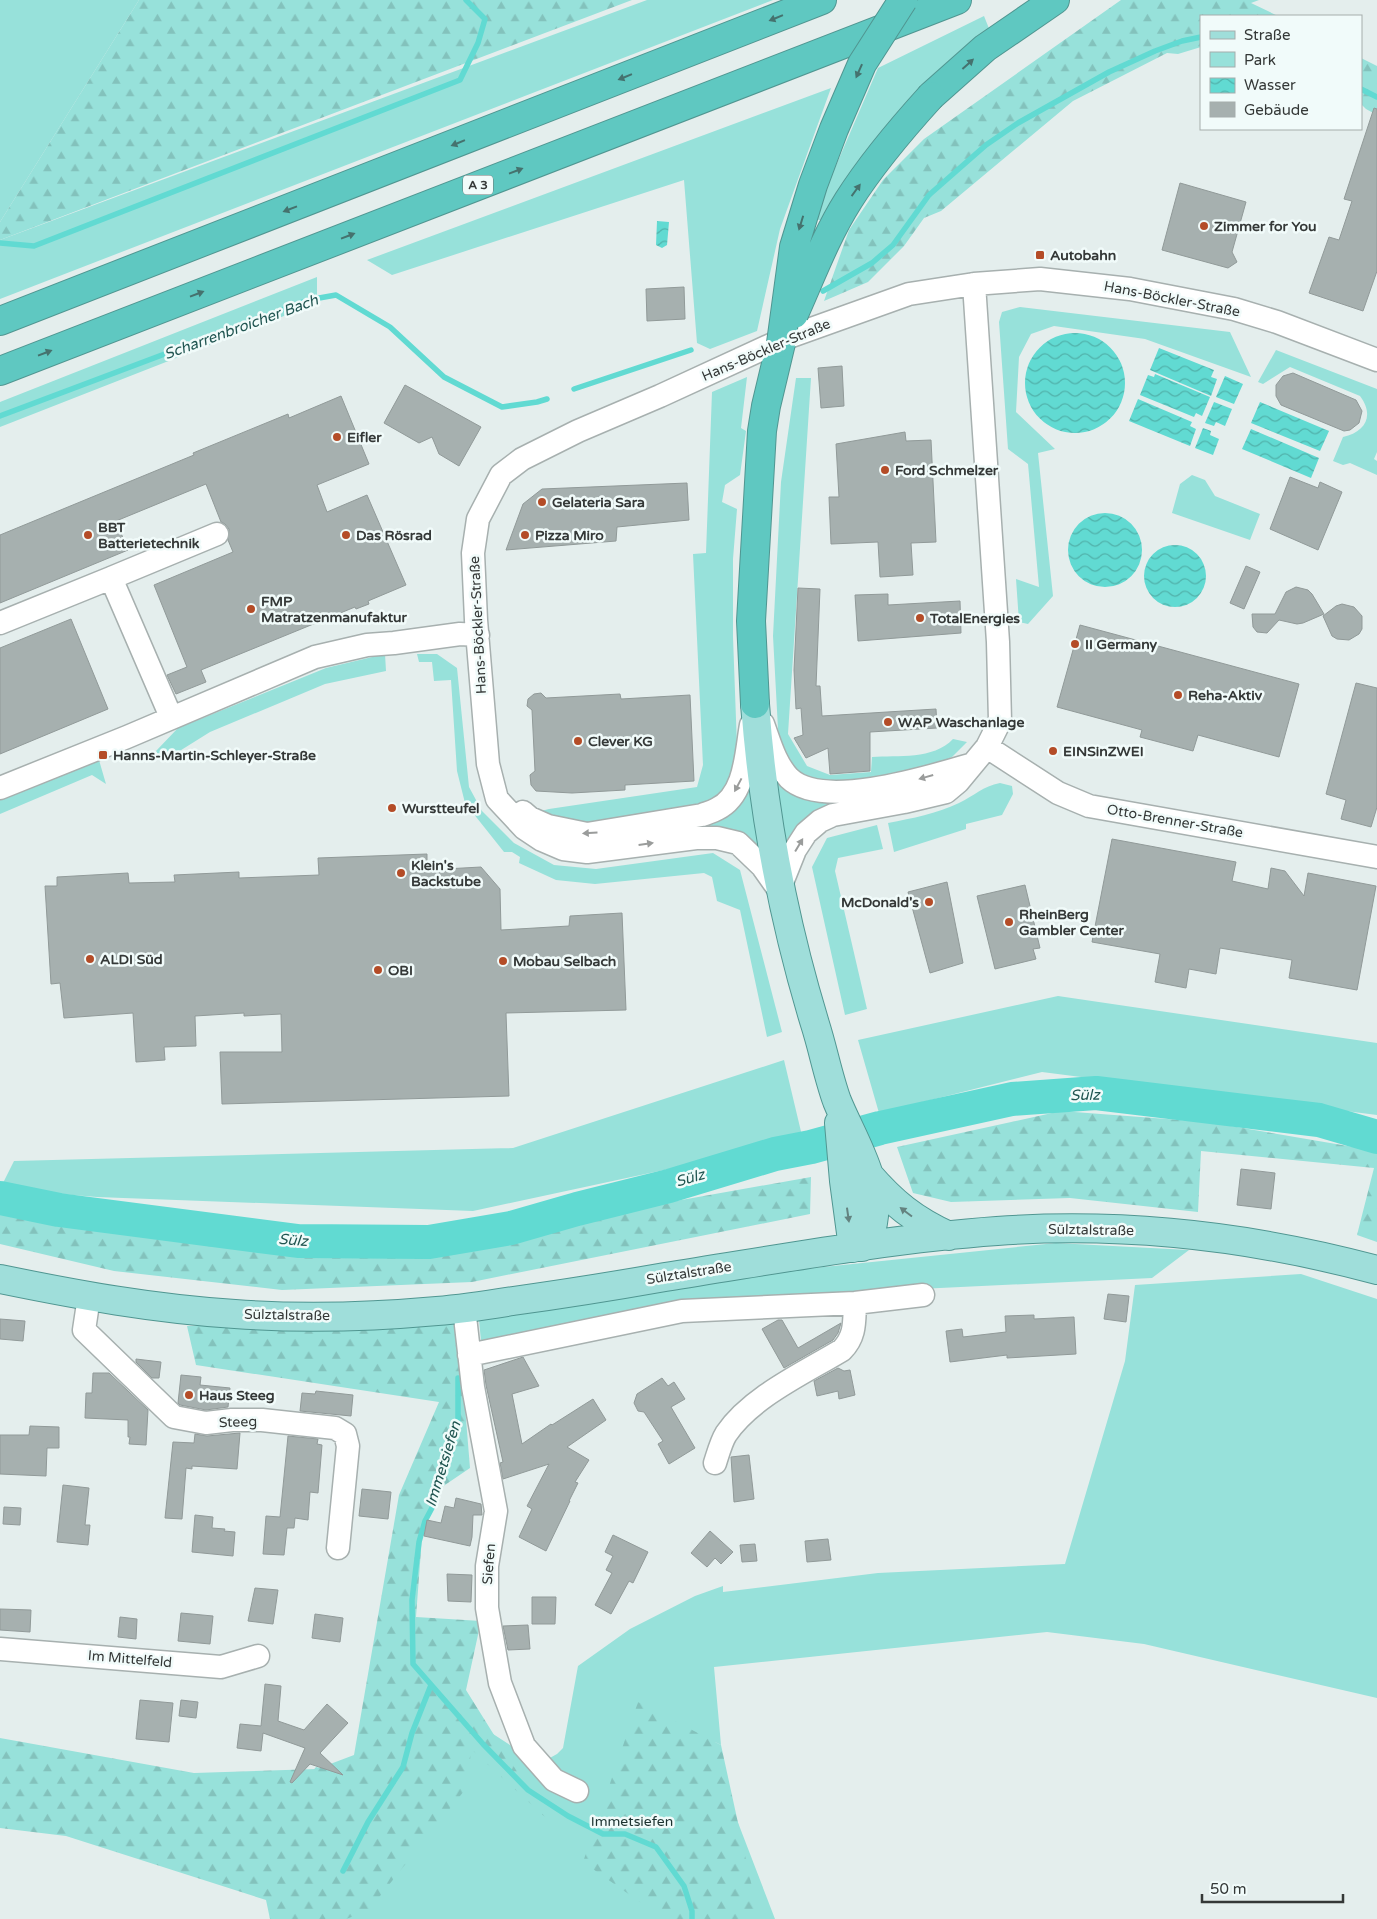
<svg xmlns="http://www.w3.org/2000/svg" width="1377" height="1919" viewBox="0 0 1377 1919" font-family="'Varela Round',sans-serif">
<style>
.green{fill:#97e1da}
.forest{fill:url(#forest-firs)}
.water{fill:url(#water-waves)}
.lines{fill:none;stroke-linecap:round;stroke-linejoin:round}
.stream{stroke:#61dad2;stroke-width:5.5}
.river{stroke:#61dad2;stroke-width:34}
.building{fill:#a6b0af;stroke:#919a99}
.minor-casing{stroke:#a7b0af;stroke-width:25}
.major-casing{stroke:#509691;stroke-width:30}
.highway-casing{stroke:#509691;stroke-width:30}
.minor{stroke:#fff;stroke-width:22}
.major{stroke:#9fdeda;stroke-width:28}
.highway{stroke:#5fc8c1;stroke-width:28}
.highway-bridge-casing{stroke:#509691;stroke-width:30;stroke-linecap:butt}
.highway-bridge{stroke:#5fc8c1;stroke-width:28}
.oneway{fill:#45726e}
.oneway2{fill:#9a9c9b}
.oneway3{fill:#648380}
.poi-dot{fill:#b44c27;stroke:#f1fbfa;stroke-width:2}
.labels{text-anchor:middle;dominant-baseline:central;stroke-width:5;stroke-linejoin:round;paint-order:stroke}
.shield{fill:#f1fbfa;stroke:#6d7272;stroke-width:1}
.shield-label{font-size:12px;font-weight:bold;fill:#343837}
.poi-label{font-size:14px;font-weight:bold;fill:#343837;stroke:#f1fbfa;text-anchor:start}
.street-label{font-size:14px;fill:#343837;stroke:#f1fbfa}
.park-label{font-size:14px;fill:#1c3230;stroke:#f1fbfa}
.water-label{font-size:15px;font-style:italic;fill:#205551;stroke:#f1fbfa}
</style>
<defs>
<pattern id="forest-firs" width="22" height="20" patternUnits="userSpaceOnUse" patternTransform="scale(1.25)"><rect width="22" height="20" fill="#97e1da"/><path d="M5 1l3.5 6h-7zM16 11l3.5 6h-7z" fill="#83c2bc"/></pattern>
<pattern id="water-waves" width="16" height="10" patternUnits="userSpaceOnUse" patternTransform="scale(1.25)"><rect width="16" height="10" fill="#61dad2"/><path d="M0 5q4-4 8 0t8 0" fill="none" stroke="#51b2ab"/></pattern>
</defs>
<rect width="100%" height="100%" fill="#e4eeed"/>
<path class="green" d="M0 0H139L0 222Z
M647 0H773L0 299V240Z
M984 16 990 31 909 99 845 180 826 221 813 219 878 68Z
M831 88 780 229 757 331 710 349 697 343 684 180 392 275 367 260Z
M317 277V303L0 427V402Z
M1020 307 1230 332 1251 377 1145 339 1054 326 1031 334 1019 357 1016 412 1055 449 1038 453 1053 596 1028 624 1019 622 1016 579 1039 587 1028 464 1008 449 999 322 1002 312Z
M1276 350 1377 389V452L1374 459 1377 461V475L1350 463 1343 465 1333 461 1343 437C1365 432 1375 416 1360 396L1290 367 1263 384 1258 382Z
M747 377 741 428 746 431 740 475 725 485 722 502 737 509 733 559V637L738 774 713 803 591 827 537 812 549 809 697 787 703 765 693 554 706 553 712 392Z
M796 378H811L788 734 807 766 830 775 871 772 872 757C898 755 933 760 953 739L967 742 952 757 924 769 836 786 802 776 782 756 778 729 773 636 781 482Z
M1192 475 1205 480 1215 496 1260 514 1250 540 1172 513 1180 484Z
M385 654 386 671 325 684 210 732 162 762 156 751 178 728 326 668Z
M417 654H437L457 668 469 787 482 811 514 843 554 865 596 869 713 853 740 870 782 1032 767 1037 740 910 717 901 712 877 704 873 595 884 556 880 519 863 520 857 512 852H504L465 803 457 771 451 680 434 681 432 662H419Z
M99 760 106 784 92 775 0 814V799Z
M752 764 761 852 563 838 702 821Z
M773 765 831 799 846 805 788 854Z
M1000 783 1012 786 1013 794 1002 815 966 824V829L894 852 888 823C913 818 936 814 959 803 974 796 983 786 1000 783Z
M877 825 883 849 838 858 835 871 867 1009 845 1015 812 867 827 838Z
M1058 996 1377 1043V1115L1042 1072 879 1113 858 1040Z
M784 1060 803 1140 473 1211 97 1197 0 1189 14 1161 513 1148Z
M1056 1243 1189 1250 1152 1278 919 1289 688 1304 482 1351 479 1320 765 1273Z
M1301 1274 1377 1299V1698L1144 1644 1047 1632 714 1667 721 1745 715 1742 722 1781 775 1919H275L291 1796 316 1767 359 1777 427 1691 539 1764 557 1754 563 1748 578 1666 630 1629 695 1596 723 1586V1592L878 1573 1065 1564 1125 1361 1135 1285Z"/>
<path class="forest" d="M139 0H632L0 240V222Z
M1121 0H1259L1251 3 1278 16H1201V47L1178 54 1167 53 1073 101 941 211 924 218 904 246 868 282 824 301 849 230 883 180 924 139Z
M1361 58 1377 66V115L1366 109 1361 104Z
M1061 1111 1207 1122 1377 1151V1242L1357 1235 1374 1168 1201 1151 1198 1212 1070 1198 951 1202 913 1193 897 1147Z
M811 1177 810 1214 472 1282 282 1290 114 1271 0 1244V1211L82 1222 320 1245 530 1227Z
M454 1323 462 1370 470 1468 442 1487 425 1521 422 1537 416 1617 481 1621 466 1690 546 1818 471 1749 468 1786 368 1911 346 1919H270L266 1900 66 1836 0 1828V1738L194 1773 317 1769 354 1755 399 1495 439 1402 196 1365 187 1326Z
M638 1702 721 1745 759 1919H664L583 1862Z"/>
<path class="water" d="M657 221 669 222 667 245 662 248 656 245Z
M1025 383a50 50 0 1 1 100 0a50 50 0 1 1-100 0Z
M1159 348 1214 370 1211 377 1217 379 1211 396 1150 370Z
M1155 374 1210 397 1202 416 1196 413 1194 417 1140 395 1148 375 1154 377Z
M1225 376 1243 384 1234 404 1216 397Z
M1138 399 1192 422 1190 426 1196 429 1190 446 1129 421Z
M1214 402 1232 409 1225 426 1216 422 1214 426 1205 423Z
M1260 402 1329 431 1320 451 1251 423Z
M1203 428 1211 431 1210 435 1219 439 1213 455 1195 448Z
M1251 429 1319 458 1311 478 1242 449Z
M1068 550a37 37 0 1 1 74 0a37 37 0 1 1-74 0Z
M1144 576a31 31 0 1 1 62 0a31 31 0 1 1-62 0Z"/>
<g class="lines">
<path class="stream" d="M1361 89 1377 97
M0 243 34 246 460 80 478 43 485 19 466 0
M823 291 872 263 893 245 929 195 986 145 1018 123 1109 72 1155 51 1182 41 1201 37
M574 389 691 350
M0 416 308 300 336 295 390 327 444 377 502 407 537 402 547 399
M458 1378V1424L452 1451 433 1506 425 1521 419 1542 412 1600 413 1664 483 1744 528 1790 568 1816 603 1834H625L656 1847 684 1886 692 1911V1919
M343 1871 368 1822 403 1767 412 1733 431 1685"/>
<path class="river" d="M0 1198 59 1210 298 1241 429 1242 511 1228 577 1209 669 1186 775 1154 811 1147 880 1128 1012 1099 1096 1093 1319 1120 1377 1137"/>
</g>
<path class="building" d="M1374 108 1377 109V271L1363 311 1309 293 1329 237 1339 240 1352 201 1344 199Z
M1180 183 1246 202 1232 252 1237 262 1228 268 1162 250Z
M684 287 685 319 647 321 646 289Z
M842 366 844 406 821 408 818 368Z
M1293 373 1356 400 1362 411 1359 423 1350 430 1344 431 1281 405 1276 396V385L1283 376Z
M405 385 481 427 459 466 439 454 432 437 419 443 384 423Z
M341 396 369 464 317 485 327 512 367 495 406 585 368 601 369 604 356 609 355 607 201 670 206 682 176 694 167 675 187 667 154 585 233 552 228 540 229 529 225 524 221 522 206 484 116 521 128 550 0 603V535L194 455 193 453 288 414 289 418Z
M905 432 906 441 931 440 936 542 911 543 913 575 880 577 878 542 831 544 829 497H839L836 444Z
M1290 477 1318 488 1320 482 1342 492 1318 550 1270 529Z
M687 483 689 520 617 527 616 541 506 550 523 504 542 489Z
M1246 566 1260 572 1244 609 1230 603Z
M1296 587 1308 590 1312 594 1324 614 1303 623 1297 624 1279 620 1267 633 1257 632 1253 627 1252 614H1275L1286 592Z
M798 588 820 589 816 686H820L822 716 936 709 937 728 870 732V771L830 774 828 748 806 758 794 738 803 735 801 708 796 709 794 670Z
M888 594V605L960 601 961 633 858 641 855 595Z
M1342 604 1354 607 1362 616V629L1359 634 1349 640 1337 639 1332 636 1323 616 1336 606Z
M71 619 108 709 0 754V648Z
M1080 625 1299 684 1279 757 1198 735 1193 751 1140 737 1142 730 1057 707Z
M1356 683 1377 688V807L1371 827 1341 819 1346 800 1326 794Z
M541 693 546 698 620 694 621 699 690 695 694 781 625 785V790L572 793 536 791 531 785 530 775 535 771 532 710 527 706 528 699 534 694Z
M1112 839 1236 862 1232 881 1268 889 1271 868 1285 871 1304 896 1308 873 1376 886 1357 990 1289 978 1292 960 1220 948 1216 974 1189 969 1186 988 1155 982 1160 954 1092 942Z
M427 854V870L481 867 500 889 501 930 569 926 570 916 622 913 626 1010 506 1013 509 1096 222 1104 220 1052H282L281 1014 244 1016V1013L195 1016 196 1046 164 1047 165 1060 136 1062 133 1013 64 1018 60 983 51 984 45 886H57V877L128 873 129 883 175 882 174 875 239 872V878L319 875 318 858Z
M947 882 963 963 930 973 908 892Z
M1025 885 1040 948 1033 949 1036 959 995 969 977 896Z
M1241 1169 1275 1173 1271 1209 1237 1205Z
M1108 1294 1129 1296 1126 1322 1104 1319Z
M1034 1315V1319L1074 1317 1076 1354 1007 1358V1355L950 1362 946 1331 962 1329 963 1337 1006 1332 1005 1316Z
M0 1319 25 1321 23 1341 0 1339Z
M778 1320H782L798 1348 841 1323 838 1333 833 1340 784 1368 762 1329Z
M523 1357 539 1386 512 1394 522 1444 551 1424 552 1425 593 1399 606 1420 567 1447 589 1460 575 1482 578 1483 569 1501H570L546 1551 519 1537 532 1509 527 1506 549 1464 503 1479 500 1463 503 1462 486 1385 484 1370Z
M136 1359 161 1362 159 1378H152L136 1362Z
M838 1368 844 1371 850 1370 855 1395 839 1399 838 1391 817 1396 814 1381Z
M93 1373H109L148 1410 146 1445 129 1444 130 1437H128V1420L85 1418 86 1393H92Z
M181 1375 201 1377 200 1385 230 1388 228 1407 206 1410 180 1405 178 1403Z
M662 1378 668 1386 674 1382 685 1399 671 1407 695 1448 669 1464 658 1444 663 1441 644 1412 638 1411 634 1403 637 1394Z
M316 1391 353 1395 351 1416 300 1411 302 1393 315 1394Z
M30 1426 59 1427V1448H47L46 1476 0 1474V1435H29Z
M240 1433 237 1469 192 1466V1469L186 1468 182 1519 165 1518 173 1442 194 1443 195 1434 207 1436Z
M288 1436 318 1439 317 1444 322 1445 318 1493 310 1492 308 1520 295 1518 294 1528H287L284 1555 263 1554 266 1516 280 1517Z
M749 1455 754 1499 734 1502 731 1457Z
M63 1485 89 1488 85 1525H90L88 1545 57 1542Z
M362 1489 391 1492 388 1519 359 1516Z
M456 1498 481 1504 482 1515H473L472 1537 470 1546 424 1536 427 1520 441 1523 445 1506 454 1508Z
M4 1507 21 1508 20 1525 3 1524Z
M195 1515 213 1517 212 1528 225 1529 224 1531 235 1532 233 1556 192 1552Z
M710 1531 733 1552 721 1564 715 1558 707 1567 691 1553Z
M613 1535 648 1552 633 1583 629 1581 611 1614 595 1605 612 1573 606 1570 613 1556 605 1552Z
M828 1539 831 1560 807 1562 805 1541Z
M755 1544 757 1561 742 1562 740 1545Z
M447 1574 472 1575 471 1602 448 1601Z
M255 1588 278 1590 273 1624 248 1621Z
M532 1597H556L555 1624H532Z
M0 1609 31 1610 30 1632 0 1630Z
M181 1613 213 1616 210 1644 178 1641Z
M315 1614 343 1618 340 1642 312 1638Z
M120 1617 137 1619 136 1639 118 1637Z
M528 1625 530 1649 508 1650 503 1626Z
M265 1684 281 1686 278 1721 304 1730 327 1704 348 1723 320 1753 343 1775 310 1764 292 1783 290 1782 305 1748 263 1733 261 1751 237 1748 240 1724 261 1726Z
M140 1700 173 1703 169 1742 136 1739Z
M181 1700 198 1702 196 1718 179 1716Z"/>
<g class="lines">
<g class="minor-casing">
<path id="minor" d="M0 623 111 578
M171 717 111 578 217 534
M763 724C770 743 775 763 789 778 823 811 932 776 973 764
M987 747 1058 793 1089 806 1377 857
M0 788 127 737 315 657 367 645 394 643 460 634 478 635
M523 812 530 818 548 826 587 834 702 815C707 813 712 812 717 809 746 795 746 752 751 725
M779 890 762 866 738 843 717 838H696L587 852 563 849 542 840 524 828 497 799 488 764 476 620 473 553 478 519 501 475 522 459 578 431 660 396 786 338 909 294 974 284 1040 279 1130 289 1234 309 1277 322 1377 360
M779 890 795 850 806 833 820 821 833 815 904 802 946 792 958 782 987 747 1000 721 998 642 974 284
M89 1297 84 1330 174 1417 206 1423 232 1420H262L335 1428 345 1434 348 1446 338 1548
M464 1308 473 1387 496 1511 487 1566V1608L500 1683 524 1746 554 1780 577 1791
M469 1355 682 1311 855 1303 923 1295
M715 1463C718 1454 721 1442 726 1434 751 1397 804 1373 842 1350 856 1336 854 1321 855 1303
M0 1649 221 1667 258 1656"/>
</g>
<g class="major-casing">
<path id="major" d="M755 704C763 813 783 919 815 1024 823 1049 828 1076 837 1101 852 1138 881 1181 873 1223 871 1232 866 1239 862 1247
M839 1123 844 1181 853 1248
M868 1174C893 1203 914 1220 949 1236
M0 1279C78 1295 155 1309 235 1314 302 1319 370 1317 437 1311 462 1309 488 1305 513 1301 564 1294 614 1286 665 1277 775 1260 885 1239 997 1231 1124 1222 1254 1237 1377 1270"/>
</g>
<g class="highway-casing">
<path id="highway" d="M931 96 985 48 1055 0
M0 321 822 0
M0 371 957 0
M755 704 751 621 762 431 766 406 781 343"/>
</g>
<use href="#minor" class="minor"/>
<use href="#major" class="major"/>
<use href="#highway" class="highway"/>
<g class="highway-bridge-casing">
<path id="highway-bridge" d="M794 314C811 276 826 236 848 201 872 163 901 129 931 96
M781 343 794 247 813 185 834 129 862 64 903 0"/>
</g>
<use href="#highway-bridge" class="highway-bridge"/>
</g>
<defs><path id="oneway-solid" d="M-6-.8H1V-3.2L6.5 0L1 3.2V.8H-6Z" transform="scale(1.25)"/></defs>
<g class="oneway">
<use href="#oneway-solid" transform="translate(776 18) rotate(158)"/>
<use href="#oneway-solid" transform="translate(968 64) rotate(-42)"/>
<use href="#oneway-solid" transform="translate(859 71) rotate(114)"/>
<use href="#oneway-solid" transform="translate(625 77) rotate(158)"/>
<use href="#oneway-solid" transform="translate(458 143) rotate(158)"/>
<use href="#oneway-solid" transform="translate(516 171) rotate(-21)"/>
<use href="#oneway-solid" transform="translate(856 190) rotate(-54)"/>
<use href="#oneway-solid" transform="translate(290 209) rotate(159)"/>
<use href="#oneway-solid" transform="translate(801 223) rotate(107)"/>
<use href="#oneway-solid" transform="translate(348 236) rotate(-21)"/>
<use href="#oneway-solid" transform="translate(197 294) rotate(-21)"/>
<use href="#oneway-solid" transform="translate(45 353) rotate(-21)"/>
</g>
<g class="oneway2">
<use href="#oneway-solid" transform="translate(926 777) rotate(164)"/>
<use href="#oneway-solid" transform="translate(738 785) rotate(118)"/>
<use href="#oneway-solid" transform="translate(590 833) rotate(177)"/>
<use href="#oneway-solid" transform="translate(646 844) rotate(-8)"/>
<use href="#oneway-solid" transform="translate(799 845) rotate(-59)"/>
</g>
<g class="oneway3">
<use href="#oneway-solid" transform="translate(906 1212) rotate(-143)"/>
<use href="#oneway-solid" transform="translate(848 1215) rotate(82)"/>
</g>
<g class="poi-dot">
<circle cx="1204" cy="226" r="5"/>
<rect x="1035" y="250" width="10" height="10" rx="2.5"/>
<circle cx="337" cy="437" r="5"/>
<circle cx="885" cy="470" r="5"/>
<circle cx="542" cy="502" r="5"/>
<circle cx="88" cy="535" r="5"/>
<circle cx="346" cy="535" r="5"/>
<circle cx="525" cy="535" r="5"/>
<circle cx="251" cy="609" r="5"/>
<circle cx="920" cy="618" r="5"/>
<circle cx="1075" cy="644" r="5"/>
<circle cx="1178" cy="695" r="5"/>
<circle cx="888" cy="722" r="5"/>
<circle cx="578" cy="741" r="5"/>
<circle cx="1053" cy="751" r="5"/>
<rect x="98" y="750" width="10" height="10" rx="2.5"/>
<circle cx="392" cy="808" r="5"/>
<circle cx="401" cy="873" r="5"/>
<circle cx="929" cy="902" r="5"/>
<circle cx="1009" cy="922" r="5"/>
<circle cx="90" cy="959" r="5"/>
<circle cx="503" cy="961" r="5"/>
<circle cx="378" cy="970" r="5"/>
<circle cx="189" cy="1395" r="5"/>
</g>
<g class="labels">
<rect class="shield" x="463" y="175.5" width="30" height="19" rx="4"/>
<g class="shield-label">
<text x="478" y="185">A 3</text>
</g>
<g class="poi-label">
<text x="1214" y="226">Zimmer for You</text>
<text x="1050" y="255">Autobahn</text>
<text x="347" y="437">Eifler</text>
<text x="895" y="470">Ford Schmelzer</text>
<text x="552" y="502">Gelateria Sara</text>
<text x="98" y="527">BBT<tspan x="98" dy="16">Batterietechnik</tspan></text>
<text x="356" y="535">Das Rösrad</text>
<text x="535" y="535">Pizza Miro</text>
<text x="261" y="601">FMP<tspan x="261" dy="16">Matratzenmanufaktur</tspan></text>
<text x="930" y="618">TotalEnergies</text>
<text x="1085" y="644">II Germany</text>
<text x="1188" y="695">Reha-Aktiv</text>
<text x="898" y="722">WAP Waschanlage</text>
<text x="588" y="741">Clever KG</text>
<text x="1063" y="751">EINSinZWEI</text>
<text x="113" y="755">Hanns-Martin-Schleyer-Straße</text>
<text x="402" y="808">Wurstteufel</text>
<text x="411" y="865">Klein's<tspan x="411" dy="16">Backstube</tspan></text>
<text x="919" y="902" text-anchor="end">McDonald's</text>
<text x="1019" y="914">RheinBerg<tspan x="1019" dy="16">Gambler Center</tspan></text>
<text x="100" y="959">ALDI Süd</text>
<text x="513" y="961">Mobau Selbach</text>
<text x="388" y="970">OBI</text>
<text x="199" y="1395">Haus Steeg</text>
</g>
<g class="street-label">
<text transform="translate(1172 299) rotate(11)">Hans-Böckler-Straße</text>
<text transform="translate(766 350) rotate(-23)">Hans-Böckler-Straße</text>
<text transform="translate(478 625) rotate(-93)">Hans-Böckler-Straße</text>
<text transform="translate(1175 821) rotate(10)">Otto-Brenner-Straße</text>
<text transform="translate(1091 1230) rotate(1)">Sülztalstraße</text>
<text transform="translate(689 1273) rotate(-9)">Sülztalstraße</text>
<text transform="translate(287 1315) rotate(1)">Sülztalstraße</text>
<text transform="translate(238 1422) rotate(-2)">Steeg</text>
<text transform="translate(489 1564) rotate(-85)">Siefen</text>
<text transform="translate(130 1659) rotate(5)">Im Mittelfeld</text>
</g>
<g class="park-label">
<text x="632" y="1821">Immetsiefen</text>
</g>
<g class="water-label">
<text transform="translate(241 327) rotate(-20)">Scharrenbroicher Bach</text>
<text transform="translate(1085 1095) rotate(-1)">Sülz</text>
<text transform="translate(690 1178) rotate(-16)">Sülz</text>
<text transform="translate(293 1240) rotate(5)">Sülz</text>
<text transform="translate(443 1464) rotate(-73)">Immetsiefen</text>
</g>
</g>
<rect x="1200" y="15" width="162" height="115" fill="#f1fbfa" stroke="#a5adac"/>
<rect x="1210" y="31" width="25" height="8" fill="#9fdeda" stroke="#a5adac"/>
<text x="1244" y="40" font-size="15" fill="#343837">Straße</text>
<rect x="1210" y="52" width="25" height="15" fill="#97e1da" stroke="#a5adac"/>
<text x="1244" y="65" font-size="15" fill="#343837">Park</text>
<rect x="1210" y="78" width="25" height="15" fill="url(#water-waves)" stroke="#a5adac"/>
<text x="1244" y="90" font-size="15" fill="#343837">Wasser</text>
<rect x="1210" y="102" width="25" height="15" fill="#a6b0af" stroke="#a5adac"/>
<text x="1244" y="115" font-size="15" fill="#343837">Gebäude</text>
<path d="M1202 1894v8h141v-8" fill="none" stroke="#343837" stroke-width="2.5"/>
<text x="1210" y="1894" font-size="15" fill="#343837" stroke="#f1fbfa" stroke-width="4" paint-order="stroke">50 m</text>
</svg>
